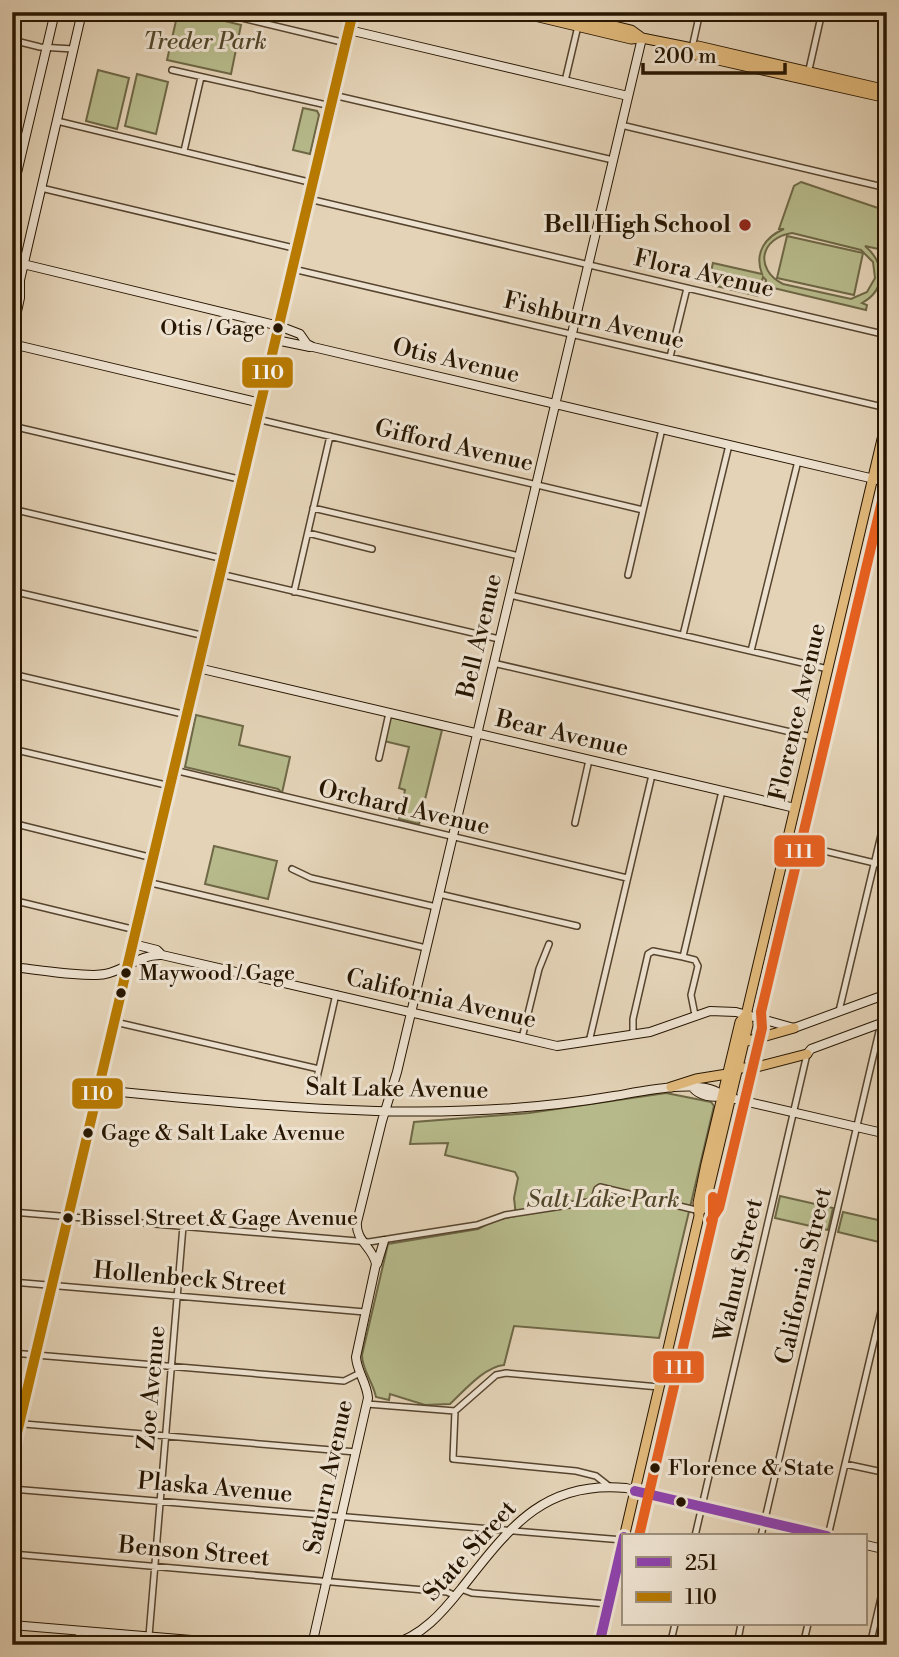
<svg xmlns="http://www.w3.org/2000/svg" width="899" height="1657" viewBox="0 0 899 1657" font-family="'Libre Bodoni',serif">
<style>
.green{fill:#b7bb8c;stroke:#6e6846;stroke-width:2;fill-rule:evenodd}
.lines{fill:none;stroke-linecap:round;stroke-linejoin:round}
.street-casing{stroke:#56442e;stroke-width:8}
.secondary-casing{stroke:#261500;stroke-width:10}
.primary-casing{stroke:#261500;stroke-width:11}
.street{stroke:#ede2d0;stroke-width:5}
.secondary{stroke:#ede2d0;stroke-width:8}
.primary{stroke:#e2ba7c;stroke-width:9}
.bus-1-casing{stroke:#ede2d0;stroke-width:16}
.bus-2-casing{stroke:#ede2d0;stroke-width:16}
.bus-3-casing{stroke:#ede2d0;stroke-width:16}
.bus-1{stroke:#8e44ad;stroke-width:10}
.bus-2{stroke:#b87a00;stroke-width:10}
.bus-3{stroke:#e86120;stroke-width:10}
.poi-dot{fill:#8f2418;stroke:#ede2d0;stroke-width:2.5}
.bus-dot{fill:#261500;stroke:#ede2d0;stroke-width:2.5}
.labels{text-anchor:middle;dominant-baseline:central;stroke-width:6;stroke-linejoin:round;paint-order:stroke}
.bus-label{font-size:22px;fill:#261500;stroke:#ede2d0;text-anchor:start}
.park-label{font-size:24px;font-style:italic;fill:#52472a;stroke:#ede2d0}
.poi-label{font-size:24px;font-weight:bold;fill:#261500;stroke:#ede2d0;text-anchor:end}
.street-label{font-size:24px;fill:#261500;stroke:#ede2d0}
.line-badge{stroke:#ede2d0;stroke-width:2.5}
.badge-label{font-size:19px;text-anchor:middle;font-weight:bold;fill:#fff}
</style>
<rect width="100%" height="100%" fill="#e4d3b7"/>
<filter id="stains"><feTurbulence type="fractalNoise" baseFrequency=".00286" numOctaves="4"/><feColorMatrix values="0 0 0 0 .2 0 0 0 0 .09 0 0 0 0 .02 0 0 0 .5 -.17"/></filter>
<radialGradient id="worn" r=".72"><stop offset=".6" stop-color="#630" stop-opacity="0"/><stop offset="1" stop-color="#630" stop-opacity=".3"/></radialGradient>
<path class="green" d="M178 12H189L241 25 231 74 167 60Z
M98 70 129 78 117 129 86 121Z
M137 74 168 82 156 134 125 126Z
M303 108 317 111 319 115 310 154 293 150Z
M801 182 887 211V237L883 250 865 246C885 263 887 289 862 303L867 305 866 310 765 286 766 280 763 277 758 296 708 284 713 263 762 274C754 253 765 237 784 229H779L794 186ZM792 233 861 250 873 262 875 278 867 292 851 299 783 284C754 269 760 238 792 233Z
M787 236 863 253 854 295 777 278Z
M196 715 243 726 239 745 290 757 282 793 278 789 185 767Z
M390 717 442 730 419 824 399 819 405 790 399 788 409 747 384 741Z
M214 846 277 861 268 899 205 884Z
M666 1093 711 1102 714 1106 659 1338 514 1326 504 1365C484 1367 464 1391 450 1404L425 1405 390 1394 389 1400 376 1397C373 1382 362 1370 362 1355L388 1244 478 1229 495 1220 516 1216 514 1198 518 1178 515 1172 445 1155 448 1143 410 1144 414 1122 529 1113Z
M780 1196 833 1208 828 1230 775 1218Z
M843 1212 887 1222V1244L838 1232Z"/>
<g class="lines">
<g class="street-casing">
<path id="street" d="M217 12 346 43
M863 12 887 18
M12 40 40 47 73 49
M692 48 700 12
M172 70 331 106
M808 74 822 12
M565 81 578 26
M333 95 613 160
M57 121 313 183
M621 125 887 188
M184 151 201 77
M41 188 298 249
M309 199 887 335
M293 269 887 408
M670 357 687 288
M257 419 643 510
M12 426 243 480
M313 508 519 556
M12 509 224 559
M308 533 372 549
M220 574 499 639
M628 575 662 429
M12 591 205 636
M294 592 330 436
M510 595 828 669
M683 635 729 445
M751 651 798 461
M493 663 812 737
M12 674 187 715
M12 749 170 786
M379 758 389 713
M174 770 627 878
M12 823 153 858
M575 823 589 760
M787 842 887 866
M292 869 311 878 436 907
M147 882 426 948
M439 894 577 926
M12 900 136 930
M839 1011 887 810
M695 1015 691 995 698 966 695 960 683 957 722 791
M115 1022 319 1069
M633 1034V1019L648 954 653 951 683 957
M522 1038 539 969 549 944
M589 1042 652 775
M316 1082 336 994
M12 1212 369 1242 477 1225 505 1215 588 1202 594 1199 597 1189 600 1187 700 1211
M12 1282 365 1312
M12 1353 344 1381 360 1373
M367 1404 455 1411 496 1375 506 1373 659 1387
M455 1411 453 1459 576 1471 596 1476 610 1487
M12 1423 356 1452
M845 1464 887 1473
M12 1489 623 1540
M695 1536 807 1054
M761 1536 881 1023
M828 1536 887 1286
M12 1554 447 1592 456 1596
M461 1589 472 1593 608 1604
M149 1636 183 1226
M78 1645 79 1630
M670 1645 675 1624
M737 1645 741 1624
M803 1645 808 1624
M870 1645 887 1572"/>
</g>
<g class="secondary-casing">
<path id="secondary" d="M349 30 628 96
M12 194 55 12
M23 264 279 326 300 334 307 344 313 347 887 482
M12 334 20 298V280L82 12
M276 340 310 347
M12 344 261 403
M198 668 795 808
M133 944 157 950 162 955
M12 967C33 969 87 978 105 974 126 970 139 954 162 955L557 1046 650 1032 710 1011 736 1012 794 1028 887 994
M807 1054 811 1049 887 1021
M693 1088C700 1096 712 1098 722 1096L887 1134
M98 1090C271 1106 441 1126 614 1096 639 1092 706 1077 722 1096
M377 1264 384 1241
M12 1455 353 12
M866 1545 887 1550
M12 1625 251 1645
M312 1645 368 1398C367 1383 357 1372 356 1357L376 1264C373 1247 355 1241 357 1222L382 1121 397 1072 642 38
M391 1645C422 1636 442 1613 461 1589 508 1530 542 1480 626 1488L827 1536"/>
</g>
<g class="primary-casing">
<path id="primary" d="M518 12 631 39 642 38 692 48 698 46 887 90
M557 12 631 30 642 38
M692 48 696 55 887 98
M744 1042 794 1028
M738 1068H753L807 1054
M671 1087 696 1079 727 1074
M700 1211 705 1205 748 1025 747 1011 887 418
M599 1645 699 1216 698 1203 706 1164 740 1022 746 1015"/>
</g>
<use href="#street" class="street"/>
<use href="#secondary" class="secondary"/>
<use href="#primary" class="primary"/>
<g class="bus-1-casing">
<path id="bus-1" d="M635 1491 827 1536
M599 1645 624 1537"/>
</g>
<g class="bus-2-casing">
<path id="bus-2" d="M12 1454 353 12"/>
</g>
<g class="bus-3-casing">
<path id="bus-3" d="M711 1220 719 1208 762 1028 761 1012 887 480
M639 1536 713 1219V1197"/>
</g>
<use href="#bus-1" class="bus-1"/>
<use href="#bus-2" class="bus-2"/>
<use href="#bus-3" class="bus-3"/>
</g>
<circle class="poi-dot" cx="745" cy="225" r="7"/>
<g class="bus-dot">
<circle cx="278" cy="328" r="6"/>
<circle cx="126" cy="973" r="6"/>
<circle cx="121" cy="993" r="6"/>
<circle cx="88" cy="1133" r="6"/>
<circle cx="68" cy="1218" r="6"/>
<circle cx="655" cy="1468" r="6"/>
<circle cx="681" cy="1502" r="6"/>
</g>
<g class="labels">
<g class="bus-label">
<text x="265" y="328" text-anchor="end">Otis / Gage</text>
<text x="139" y="973">Maywood / Gage</text>
<text x="101" y="1133">Gage &amp; Salt Lake Avenue</text>
<text x="81" y="1218">Bissel Street &amp; Gage Avenue</text>
<text x="668" y="1468">Florence &amp; State</text>
</g>
<g class="park-label">
<text x="205" y="42">Treder Park</text>
<text x="603" y="1200">Salt Lake Park</text>
</g>
<g class="poi-label">
<text x="731" y="225">Bell High School</text>
</g>
<g class="street-label">
<text transform="translate(704 274) rotate(13)">Flora Avenue</text>
<text transform="translate(594 321) rotate(13)">Fishburn Avenue</text>
<text transform="translate(456 361) rotate(13)">Otis Avenue</text>
<text transform="translate(454 446) rotate(13)">Gifford Avenue</text>
<text transform="translate(480 636) rotate(-77)">Bell Avenue</text>
<text transform="translate(798 712) rotate(-77)">Florence Avenue</text>
<text transform="translate(562 734) rotate(13)">Bear Avenue</text>
<text transform="translate(404 808) rotate(13)">Orchard Avenue</text>
<text transform="translate(441 999) rotate(13)">California Avenue</text>
<text transform="translate(397 1089) rotate(1)">Salt Lake Avenue</text>
<text transform="translate(739 1270) rotate(-77)">Walnut Street</text>
<text transform="translate(804 1276) rotate(-77)">California Street</text>
<text transform="translate(190 1279) rotate(5)">Hollenbeck Street</text>
<text transform="translate(152 1388) rotate(-85)">Zoe Avenue</text>
<text transform="translate(329 1477) rotate(-78)">Saturn Avenue</text>
<text transform="translate(215 1488) rotate(5)">Plaska Avenue</text>
<text transform="translate(470 1551) rotate(-48)">State Street</text>
<text transform="translate(194 1552) rotate(5)">Benson Street</text>
</g>
</g>
<g class="line-badge">
<rect x="241" y="356" width="53" height="33" rx="7" fill="#b87a00"/>
<rect x="773" y="834" width="53" height="34" rx="7" fill="#e86120"/>
<rect x="71" y="1077" width="53" height="33" rx="7" fill="#b87a00"/>
<rect x="652" y="1350" width="53" height="34" rx="7" fill="#e86120"/>
</g>
<g class="badge-label">
<text x="268" y="379">110</text>
<text x="799" y="858">111</text>
<text x="97" y="1100">110</text>
<text x="679" y="1374">111</text>
</g>
<rect width="899" height="1657" fill="none" stroke="#e4d3b7" stroke-width="42"/>
<rect x="14" y="14" width="871" height="1629" fill="none" stroke="#261500" stroke-width="3.5"/>
<rect x="21" y="21" width="857" height="1615" fill="none" stroke="#261500" stroke-width="2"/>
<rect x="622" y="1534" width="245" height="91" fill="#ede2d0" stroke="#9d907d" stroke-width="2"/>
<rect x="636" y="1557" width="35" height="10" fill="#8e44ad" stroke="#9d907d" stroke-width="2"/>
<text x="685" y="1570" font-size="21" fill="#261500">251</text>
<rect x="636" y="1592" width="35" height="10" fill="#b87a00" stroke="#9d907d" stroke-width="2"/>
<text x="685" y="1604" font-size="21" fill="#261500">110</text>
<path d="M643 63v10h142v-10" fill="none" stroke="#261500" stroke-width="3.5"/>
<text x="654" y="63" font-size="21" fill="#261500" stroke="#ede2d0" stroke-width="5" paint-order="stroke">200 m</text>
<rect width="100%" height="100%" filter="url(#stains)"/>
<rect width="100%" height="100%" fill="url(#worn)"/>
</svg>
